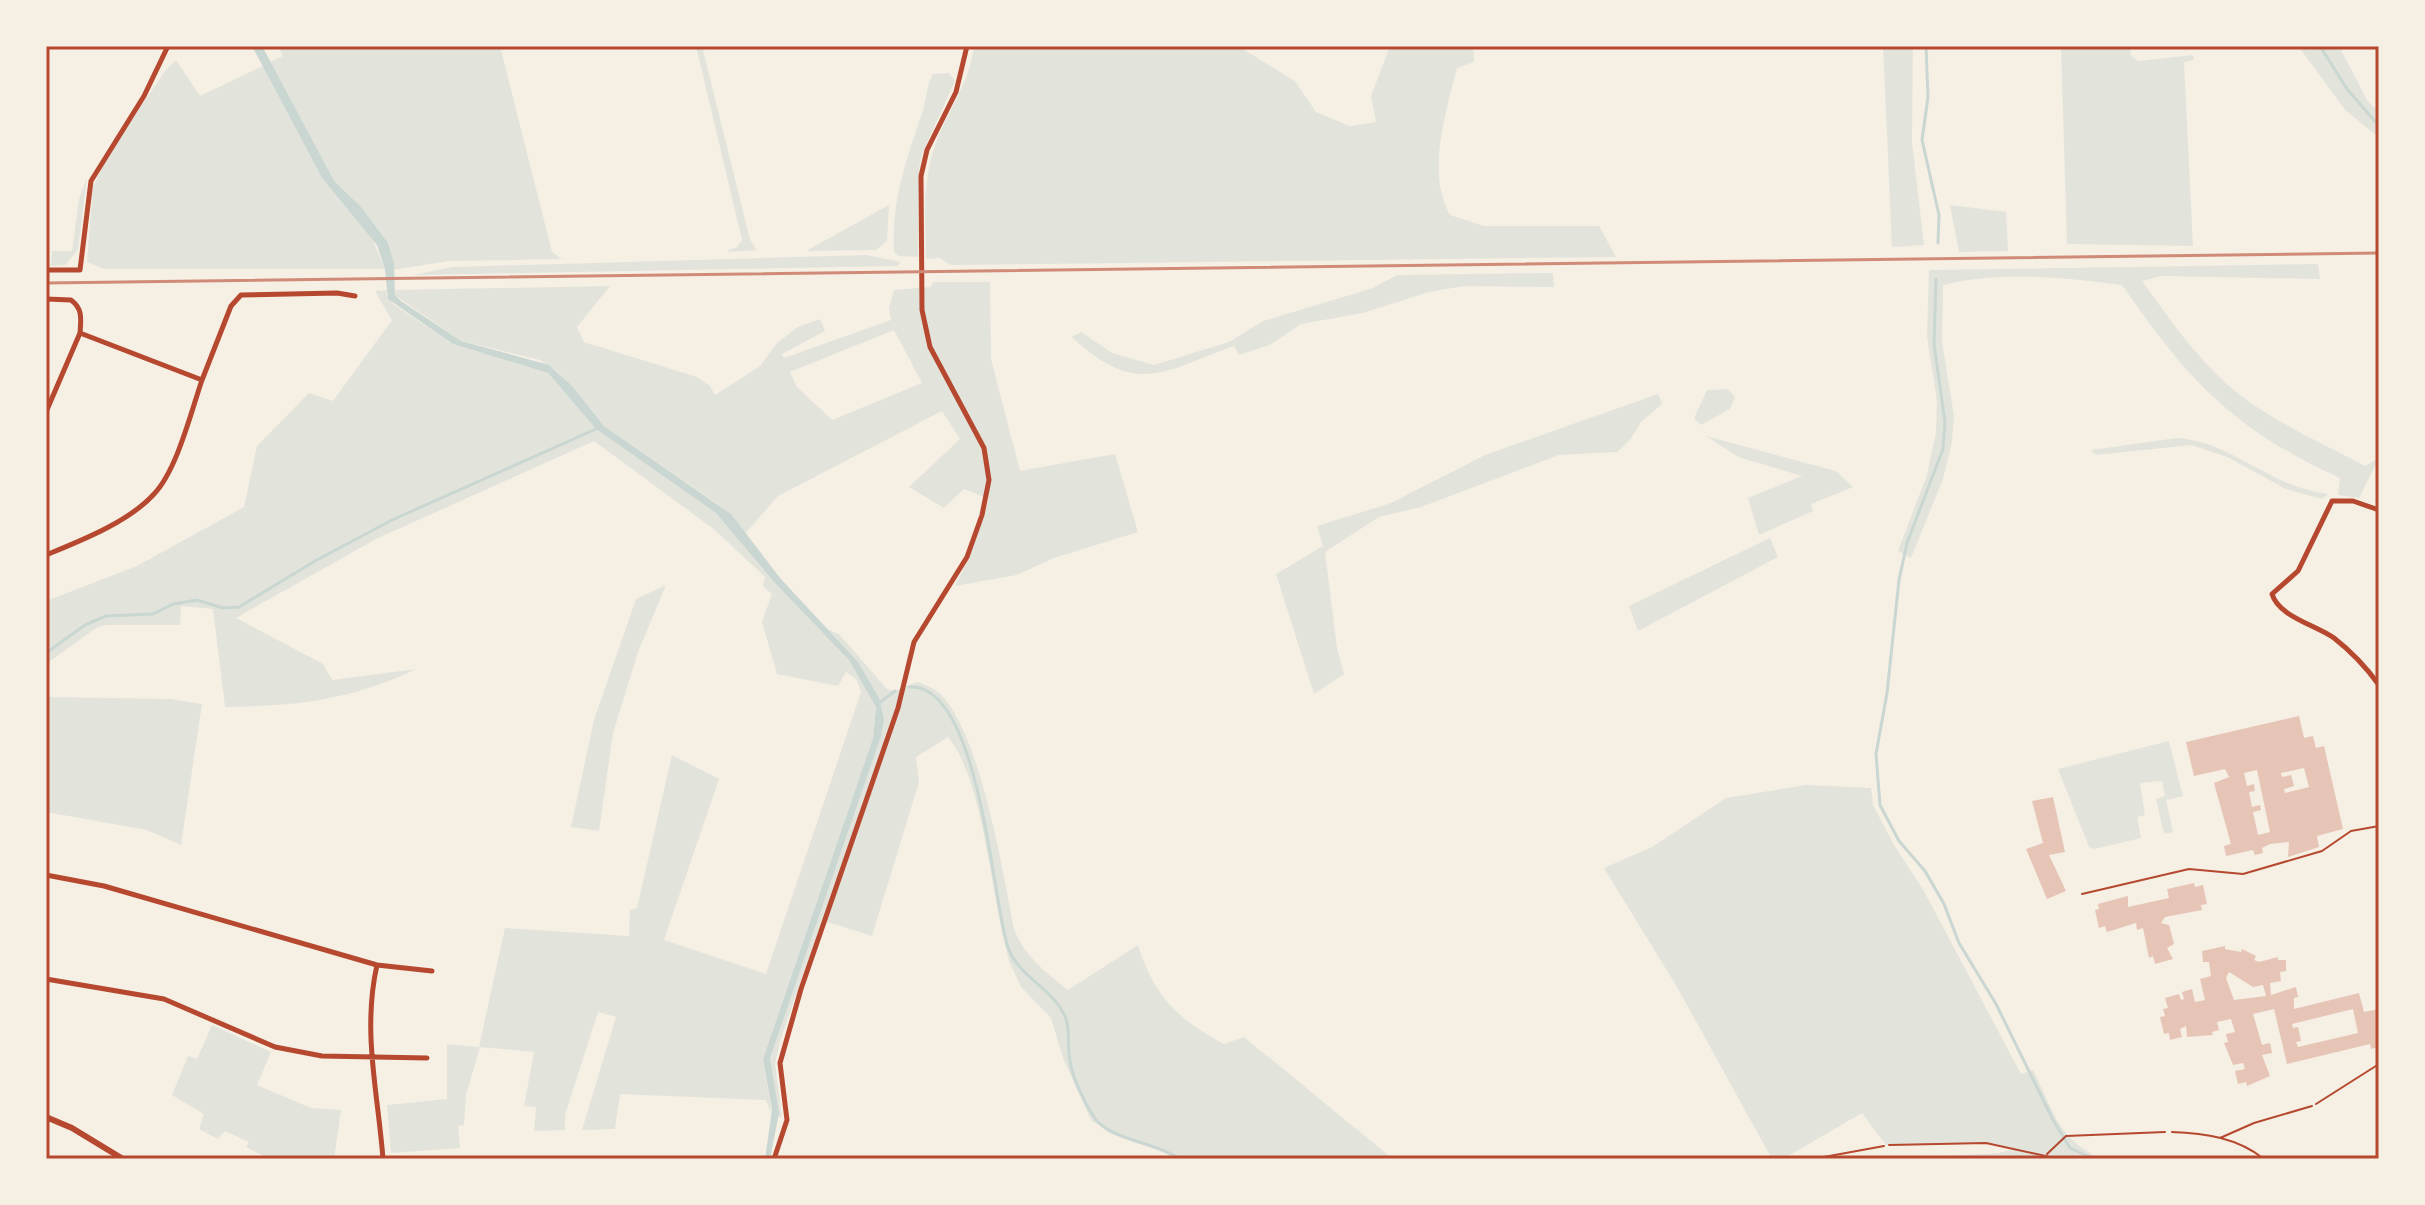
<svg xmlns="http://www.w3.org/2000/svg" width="2425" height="1205" viewBox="0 0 2425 1205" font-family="'Space Grotesk',sans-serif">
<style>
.green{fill:#e2e4dc;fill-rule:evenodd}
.water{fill:#c9d6d2}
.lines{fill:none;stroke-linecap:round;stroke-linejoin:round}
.stream{stroke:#c9d6d2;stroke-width:3}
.building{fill:#e6c5b7;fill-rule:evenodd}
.path{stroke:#b5482f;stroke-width:2}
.service{stroke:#b5482f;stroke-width:2}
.minor{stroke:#b5482f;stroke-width:5}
.tertiary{stroke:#b5482f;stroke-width:6}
.rail{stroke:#cf8b77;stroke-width:3}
.neatline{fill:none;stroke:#b5482f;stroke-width:3}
</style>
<rect width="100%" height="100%" fill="#f6efe4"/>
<path class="green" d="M278 46H500L552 252 562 259 448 261 393 270C385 222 357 214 332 179 307 143 290 101 270 62L283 56Z
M696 46H702L750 240 757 250 725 252 737 247 742 240Z
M974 46H1238L1295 81 1316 112 1350 126 1376 122 1371 96 1390 46H1473L1474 62 1457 68C1446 113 1426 173 1450 215L1484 226H1599L1616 257 951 265 939 258 926 259C925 217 922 177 938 137 951 106 970 80 974 46Z
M1883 46H1913L1912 142 1924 245 1892 247Z
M2061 46H2130L2131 56 2138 61 2193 55 2194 60 2184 62 2193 246 2067 244Z
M2298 46H2339L2368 102 2379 111V137L2346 111Z
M176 60 200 96 263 66 322 178 371 236 385 269H104L87 262 93 187 111 150 165 71Z
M949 73 955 81 922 154 919 169 918 257 899 256 894 252C891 200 907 158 923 110 927 97 926 86 933 74Z
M87 177 78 250 65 265 51 266 52 251H72L79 199Z
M889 205 887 241 876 250 806 251Z
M1950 205 2006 212 2008 251 1959 252Z
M867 255 901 262 897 266 413 275 452 267Z
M2318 264 2320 279 2161 276 2142 281C2168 317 2195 356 2228 385 2268 420 2319 441 2365 466L2379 458 2359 498 2338 495 2340 478C2231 428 2189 381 2122 285 2063 277 2002 271 1943 285L1942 342 1954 416 1952 442 1943 479 1911 558 1898 551 1927 475 1936 432 1937 401 1927 336 1929 270Z
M1553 273 1554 287 1464 286 1429 292 1363 313 1301 324 1270 345 1239 355 1234 346C1162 372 1136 397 1072 337L1081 332 1112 353 1154 365 1229 342 1263 321 1373 288 1397 275Z
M933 282H990L991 359 1020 471 1115 454 1138 532 1054 558 1017 575 955 586 969 558 989 499 964 489 944 508 909 487 960 439 942 411 778 496 745 534 722 507 604 426 558 372 540 360 461 341 395 295 396 290 610 286 577 327 584 342 697 377 710 386 715 395 760 366 777 343 798 327 820 319 825 331 782 354 784 358 891 320 889 308 894 290 931 287ZM894 330 922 383 832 420 797 387 790 372Z
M388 290 386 294 393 304 453 344 548 373 596 429 716 513 849 660 876 707 873 738 763 1059 772 1115 766 1100 620 1094 615 1129 582 1130 616 1017 598 1012 565 1115V1130L534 1131 536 1107 524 1106 534 1052 480 1047 466 1095 464 1125 458 1126 460 1148 391 1153 387 1105 447 1099V1044L479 1047 505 928 629 936 630 910 637 908 672 755 719 779 664 940 766 974 861 692 857 680 846 672 838 686 777 674 762 622 772 594 763 586 765 577 715 530 594 441 376 539 236 618 323 664 332 680 416 669C351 700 297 706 225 707L213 609 181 606 180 625H106L96 628 46 664V601L137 566 244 507 257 446 309 393 333 401 392 320 375 291Z
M1728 389 1735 397 1730 409 1701 425 1694 418 1707 390Z
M1658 394 1662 404 1641 422 1630 440 1617 452 1559 455 1421 507 1379 517 1325 552 1337 648 1344 674 1314 694 1276 574 1323 546 1317 526 1391 503 1485 455Z
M1706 436 1836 471 1853 487 1811 504 1813 511 1759 535 1748 498 1802 476 1738 457Z
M2177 438C2234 442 2266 486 2328 494L2322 499 2286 489 2227 457 2192 445 2096 455 2091 450Z
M1770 538 1778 557 1638 631 1629 606Z
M666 585 638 652 613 733 599 831 571 827 594 720 636 599Z
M827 629 839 634 887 689 895 691 917 682C925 685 933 687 939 693 980 730 1003 873 1014 929 1025 957 1045 971 1068 990L1138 945C1155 998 1177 1018 1224 1044L1244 1037 1393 1159H1178L1143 1143 1111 1134 1091 1120 1063 1058 1051 1018 1021 987 1010 963C991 903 985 781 948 737L916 757 919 782 872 936 822 920 781 1038 775 1064 782 1117H778L770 1058 884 719C876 684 851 654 827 629Z
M46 697 171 699 202 704 181 845 147 830 46 812Z
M2169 741 2183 796 2166 800 2173 832 2164 834 2156 799 2165 796 2162 781 2140 783 2145 815 2137 817 2141 838 2094 849 2089 847 2058 769Z
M1806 785 1871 788 1873 805 1894 845 1924 891 2021 1074 2033 1070C2054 1111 2057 1139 2102 1159H1890L1999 1153 2013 1149 1986 1143 1886 1145 1862 1113 1783 1159H1772L1677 987 1604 868 1652 847 1726 798Z
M212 1025 271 1052 257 1085 311 1108 341 1110 334 1159H269L246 1147 249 1142 225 1131 218 1139 199 1129 204 1114 172 1095 188 1056 197 1059Z"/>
<path class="water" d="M252 46H262L334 181 361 207 388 243 394 264 395 295 401 301 461 341 549 365 572 386 604 426 731 514 780 578 858 662 879 698 884 719 881 736 770 1058 779 1113 770 1159H765L772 1110 763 1059 873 738 876 707 849 660 777 585 716 513 596 429 548 373 453 344 388 299 385 269 377 245 322 178Z"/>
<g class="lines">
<path class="stream" d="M1926 46 1928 97 1922 140 1939 215 1938 243
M2320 46 2347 89 2379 126
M1936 279 1934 344 1945 422 1943 449 1907 543 1899 580 1887 693 1876 754 1880 805 1899 841 1925 871 1944 904 1959 943 1996 1004 2053 1120 2070 1148 2094 1159
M46 653 85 625 106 616 153 614 173 604 197 600 223 608 239 607 315 561 392 520 596 429
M909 687C979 682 992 896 1007 944 1016 976 1050 986 1064 1014 1071 1026 1067 1047 1070 1061 1073 1079 1084 1102 1094 1117 1111 1141 1156 1142 1180 1159
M879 703 895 691"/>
</g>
<path class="building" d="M2299 716 2304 738 2313 736 2316 748 2324 746 2343 829 2317 836 2319 847 2288 857 2289 842 2270 844 2262 848 2263 853 2255 855 2253 850 2226 856 2224 846 2231 844 2214 783 2229 777 2225 769 2194 776 2186 742ZM2304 768 2309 787 2285 793 2284 789 2294 786 2291 775 2282 777 2281 773ZM2257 770 2270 832 2258 835 2253 812 2261 810 2260 805 2252 807 2249 792 2255 791 2254 784 2247 786 2244 773Z
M2053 797 2065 852 2049 855 2066 891 2047 899 2026 849 2043 843 2032 801Z
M2194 883 2195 887 2203 885 2207 904 2201 905 2202 910 2165 917 2161 923 2169 925 2174 944 2167 948 2173 959 2155 964 2153 956 2149 958 2143 928 2137 930 2136 923 2107 932 2105 926 2099 928 2095 910 2099 909 2098 904 2128 896V907L2169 898 2167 889Z
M2225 946V949L2241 952 2242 949 2256 956 2254 960 2259 962 2278 957V960H2286V971L2280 972 2281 981 2270 983 2271 995 2296 987 2298 997 2294 998V1009L2359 993 2364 1012 2379 1009V1047L2371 1049 2370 1044 2287 1064 2274 1009 2253 1014 2262 1045 2270 1043 2272 1053 2262 1055 2270 1076 2247 1086 2246 1082 2238 1084 2235 1071 2245 1069 2243 1063 2233 1065 2224 1043 2228 1042 2226 1034 2235 1032 2231 1019 2217 1022 2219 1030 2212 1032 2213 1035 2187 1037 2186 1026 2180 1029 2182 1037 2170 1040 2169 1033 2164 1034 2160 1017 2165 1016 2163 1009 2168 1008 2165 998 2179 994 2181 1000 2184 999 2182 992 2192 989 2195 1002 2205 1000 2200 979 2211 976 2209 962H2203L2202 951ZM2229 972 2253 987 2263 985 2266 996 2234 1000 2226 978ZM2353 1009 2358 1033 2298 1047 2296 1042 2301 1041 2298 1027 2293 1028 2292 1024Z"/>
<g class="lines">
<path class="path" d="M2316 1104 2379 1064
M1889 1145 1986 1143 2059 1159
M2047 1154 2066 1136 2165 1132"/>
<path class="service" d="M2082 894 2189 869 2243 874 2322 851 2351 831 2379 826
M2172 1132C2205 1133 2238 1138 2264 1159
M2220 1138 2254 1123 2312 1106
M1813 1159 1884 1146"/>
<path class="minor" d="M46 270H80L91 181 144 96 168 46
M46 299 71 300C83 309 81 319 80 333L46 412
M80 333 202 380 231 306 241 295 337 293 355 296
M2379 510 2353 501H2332L2298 571 2272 594C2279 617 2316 625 2334 638 2352 652 2366 667 2379 685
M46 555C80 541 129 522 154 494 177 470 191 412 202 380
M46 875 104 886 377 965 432 971
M377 965C362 1031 378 1093 383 1159
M46 979 164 999 275 1047 322 1056 427 1058
M774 1159 787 1120 780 1063 801 989 898 708 914 642 967 557 982 515 989 480 984 448 930 347 922 310 921 176 927 150 956 92 967 46"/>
<path class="tertiary" d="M46 1117 72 1128 123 1159"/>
<path class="rail" d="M46 283 2379 253"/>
</g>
<rect width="2425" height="1205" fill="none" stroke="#f6efe4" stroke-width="96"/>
<rect x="48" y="48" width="2329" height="1109" class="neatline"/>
</svg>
